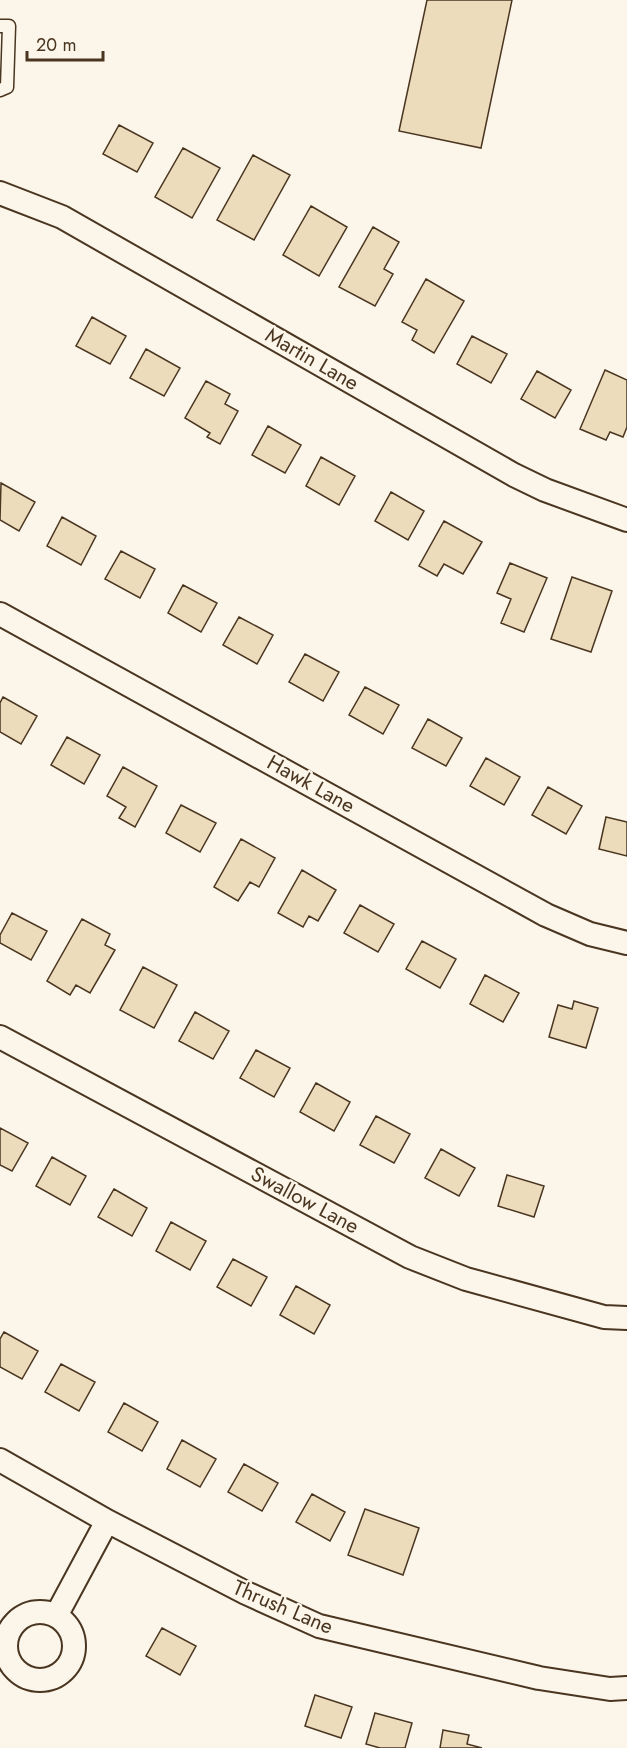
<svg xmlns="http://www.w3.org/2000/svg" width="627" height="1748" viewBox="0 0 627 1748" font-family="Jost,sans-serif">
<style>
.building{fill:#ecdcbc;stroke:#4a3520;stroke-width:1.5}
.lines{fill:none;stroke-linecap:round;stroke-linejoin:round}
.lane-casing{stroke:#4a3520;stroke-width:15}
.street-casing{stroke:#4a3520;stroke-width:26}
.lane{stroke:#fbf6e9;stroke-width:12}
.street{stroke:#fbf6e9;stroke-width:22}
.labels{text-anchor:middle;dominant-baseline:central;stroke-width:4.5;stroke-linejoin:round;paint-order:stroke}
.street-label{font-size:21px;fill:#4a3520;stroke:#fbf6e9}
</style>
<rect width="100%" height="100%" fill="#fbf6e9"/>
<path class="building" d="M427 0H512L481 148 399 131Z
M119 125 153 143 137 172 103 154Z
M183 148 220 168 192 218 155 197Z
M253 155 290 175 254 240 217 220Z
M311 206 347 227 319 276 283 255Z
M373 227 399 242 384 269 393 274 375 306 339 287Z
M426 279 464 301 434 353 412 340 417 330 402 322Z
M92 317 126 336 110 364 76 346Z
M472 336 507 354 491 383 457 364Z
M146 349 180 368 164 396 130 378Z
M605 370 627 380V427L623 437 610 432 606 440 580 429Z
M537 371 571 390 555 418 521 399Z
M206 381 230 394 225 404 238 411 220 444 207 437 210 433 185 418Z
M268 426 301 445 285 473 252 455Z
M321 457 355 476 339 505 306 486Z
M1 483 35 502 19 531 0 520Z
M391 492 424 511 408 540 375 521Z
M62 517 96 536 81 565 47 546Z
M444 521 482 542 463 574 444 564 437 576 419 566Z
M121 551 155 569 140 598 105 579Z
M510 563 547 578 524 632 501 623 511 599 497 593Z
M572 577 612 591 591 652 551 639Z
M183 585 217 603 201 632 168 613Z
M239 617 273 635 257 664 223 645Z
M305 654 339 672 323 701 289 682Z
M365 687 399 705 383 734 349 715Z
M3 697 37 716 21 744 0 732V703Z
M428 719 462 738 446 766 412 748Z
M67 737 100 755 84 784 51 765Z
M486 758 520 777 504 805 470 786Z
M123 767 157 786 135 827 119 818 126 807 107 796Z
M548 787 582 806 566 834 532 815Z
M181 805 216 823 200 852 166 833Z
M606 817 627 822V856L599 849Z
M241 839 275 858 259 887 250 882 238 901 214 887Z
M302 870 336 890 318 921 309 916 303 927 278 913Z
M360 905 394 924 378 952 344 933Z
M12 913 47 931 31 960 0 943V935Z
M82 919 110 934 105 945 115 950 90 993 76 985 70 995 47 981Z
M422 941 456 959 440 988 406 969Z
M143 967 177 985 154 1028 120 1010Z
M485 975 519 993 503 1022 470 1004Z
M574 1001 598 1008 586 1048 549 1037 558 1005 572 1009Z
M195 1012 229 1031 213 1059 179 1041Z
M256 1050 290 1068 274 1097 240 1078Z
M316 1083 350 1102 334 1131 300 1112Z
M376 1116 410 1134 394 1163 360 1145Z
M0 1128 28 1143 12 1171 0 1165Z
M441 1149 475 1168 459 1196 425 1178Z
M52 1157 86 1176 70 1205 36 1186Z
M507 1175 544 1186 534 1217 498 1206Z
M114 1189 147 1208 132 1236 98 1217Z
M171 1222 206 1241 190 1270 156 1251Z
M233 1259 267 1277 251 1306 217 1287Z
M296 1286 330 1305 314 1334 280 1315Z
M4 1332 38 1351 22 1379 0 1367V1339Z
M61 1364 95 1382 79 1411 45 1392Z
M124 1403 158 1422 142 1451 108 1432Z
M182 1440 216 1459 200 1487 167 1469Z
M244 1464 278 1483 262 1511 228 1492Z
M312 1494 345 1512 330 1541 296 1522Z
M365 1509 419 1528 403 1575 348 1555Z
M162 1628 196 1646 180 1675 146 1656Z
M315 1695 352 1707 341 1738 305 1726Z
M375 1713 412 1723 405 1748H380L366 1744Z
M443 1730 469 1735 467 1744 482 1748H440Z"/>
<g class="lines">
<g class="lane-casing">
<path id="lane" d="M0 26H9L7 87 0 90"/>
</g>
<g class="street-casing">
<path id="street" d="M0 193 62 217 514 475 545 490 627 520
M0 614 546 915 590 934 627 943
M0 1037 410 1257 466 1279 604 1317 627 1318
M0 1460 107 1521 246 1593 319 1626 539 1678 610 1689 627 1688
M6 1646a34 34 0 1 1 68 0a34 34 0 1 1-68 0Z
M56 1616 107 1521"/>
</g>
<use href="#lane" class="lane"/>
<use href="#street" class="street"/>
</g>
<g class="labels">
<g class="street-label">
<text transform="translate(312 359) rotate(30)">Martin Lane</text>
<text transform="translate(311 784) rotate(29)">Hawk Lane</text>
<text transform="translate(305 1200) rotate(28)">Swallow Lane</text>
<text transform="translate(283 1607) rotate(23)">Thrush Lane</text>
</g>
</g>
<path d="M27 51v9h76v-9" fill="none" stroke="#4a3520" stroke-width="3"/>
<text x="36" y="51" font-size="18" fill="#4a3520" stroke="#fbf6e9" stroke-width="4.5" paint-order="stroke">20 m</text>
</svg>
